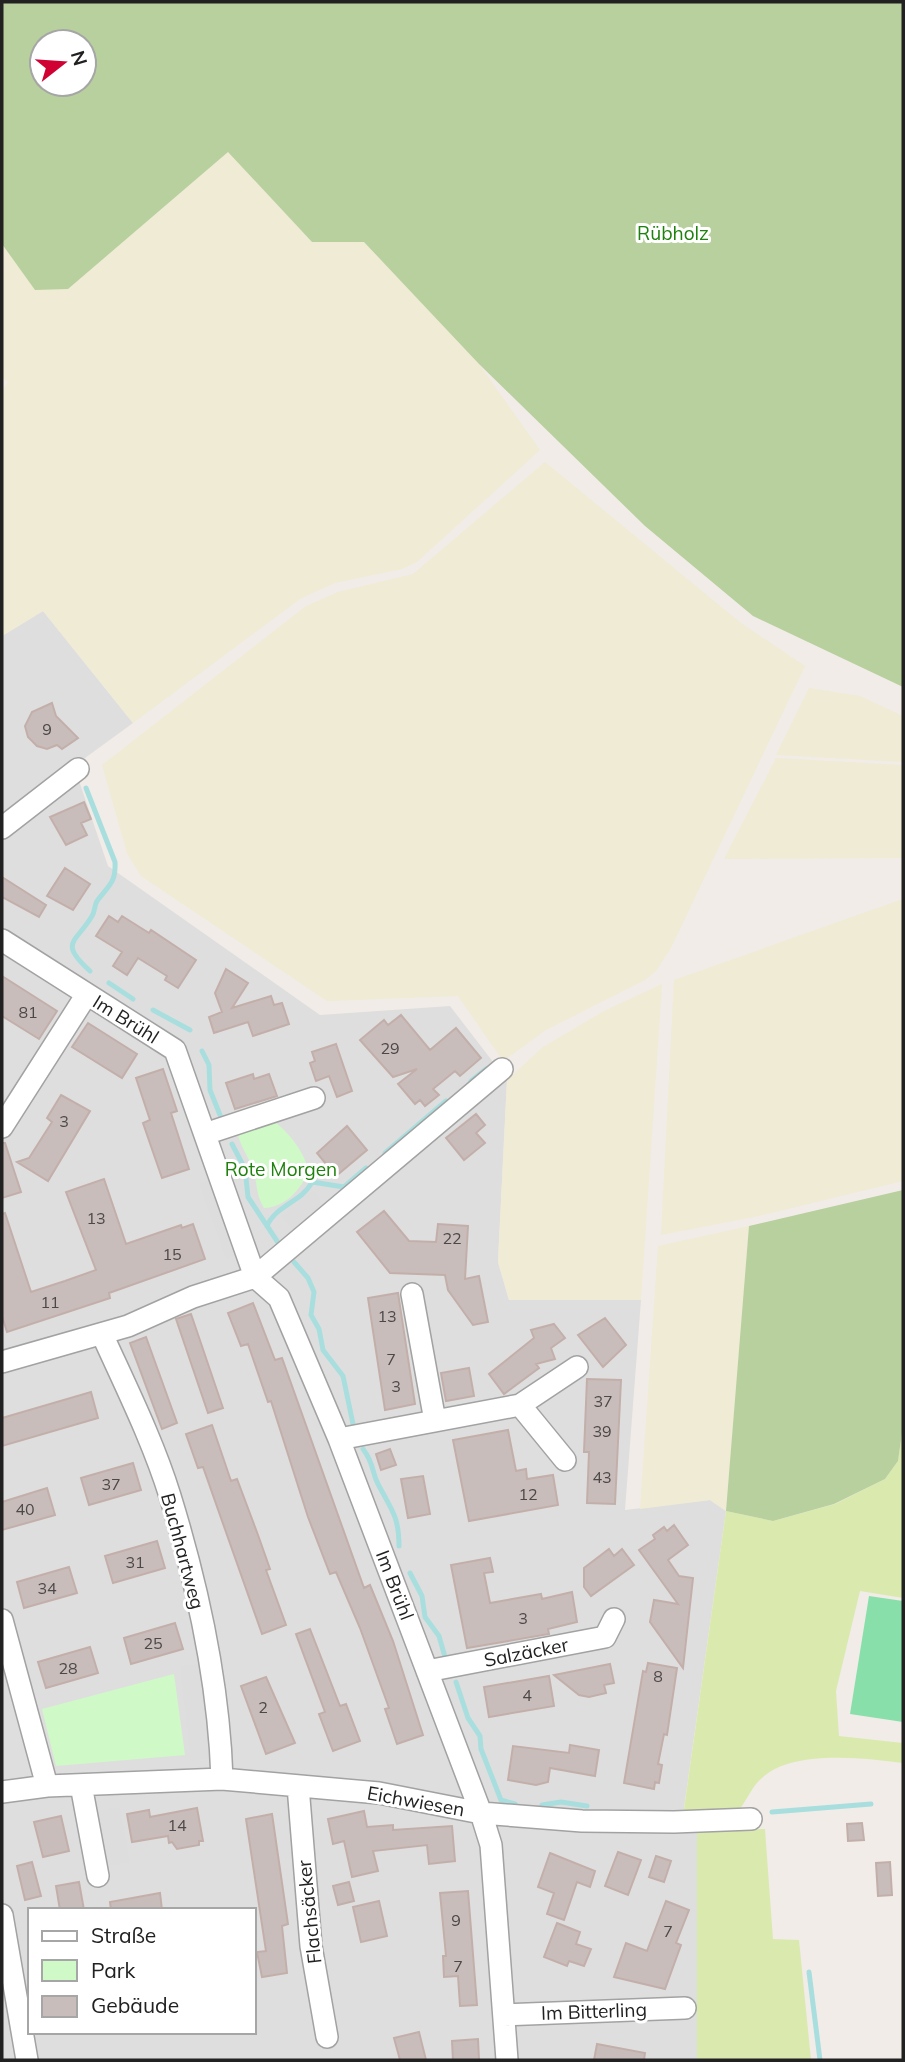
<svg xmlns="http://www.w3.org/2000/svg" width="905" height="2062" viewBox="0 0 905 2062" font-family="Mulish,sans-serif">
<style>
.residential{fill:#dfdede;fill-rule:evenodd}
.farmland{fill:#efebd4}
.grass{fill:#daeaaf}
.forest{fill:#b8d09d;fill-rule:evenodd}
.park{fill:#cff9c7}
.pitch{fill:#88dfa9}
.parking{fill:#ddd}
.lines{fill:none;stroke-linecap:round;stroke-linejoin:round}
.stream{stroke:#a9dede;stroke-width:5}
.building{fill:#c9bdbb;stroke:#c3afaa;stroke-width:2}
.minor-casing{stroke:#a2a2a2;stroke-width:24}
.minor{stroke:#fff;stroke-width:21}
.labels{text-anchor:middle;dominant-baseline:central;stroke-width:6;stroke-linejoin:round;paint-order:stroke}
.number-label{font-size:16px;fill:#4b4848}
.park-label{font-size:19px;fill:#1f810d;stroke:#fff}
.street-label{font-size:19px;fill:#212121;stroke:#fff}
</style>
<rect width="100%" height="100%" fill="#f1ece8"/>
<path class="residential" d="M43 611 133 723 74 766 108 866 320 1015 450 1006 507 1080 498 1262 509 1300H641L625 1510 710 1500 726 1511 683 1815 697 1830V2060H2V636ZM30 1910H254V2032H30Z"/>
<path class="farmland" d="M228 152 312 242H364L479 364 540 450 417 562 402 569 335 583 300 599 133 723 43 611 2 636V391L8 382 2 378V244L35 289H68Z
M545 462 741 623 805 666 671 948 656 971 645 980 546 1030 503 1061 458 996 327 1001 141 876 127 853 102 765 306 606 338 592 413 574Z
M809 688 860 696 903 716V762L776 755Z
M776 758 903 765V858L724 859Z
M903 899V1181L759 1216 661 1235 674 980Z
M662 984 641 1300H509L498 1262 507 1080 543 1047 604 1011Z
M749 1226 726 1511 710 1500 640 1509 658 1246Z"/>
<path class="grass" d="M903 1426V1598L860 1591 836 1691 839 1736 903 1743V1763C865 1758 792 1749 762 1778 752 1786 746 1802 737 1813L683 1816 726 1511 773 1521 835 1504 885 1479 898 1461Z
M765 1829 773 1939 799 1940 811 2060H697V1830Z"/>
<path class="forest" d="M2 2H903V687L753 616 645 526 479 364 364 242H312L228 152 68 289 35 290 2 244ZM42 42H84V84H42Z
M903 1190V1426L898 1461 885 1479 834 1504 773 1521 726 1511 749 1226Z"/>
<path class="park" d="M271 1119C289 1132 303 1150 309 1171 300 1190 286 1207 264 1208 255 1193 258 1184 253 1169 248 1156 240 1146 237 1131Z
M174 1674 185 1755 56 1766 42 1709Z"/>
<path class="pitch" d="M869 1596 903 1601V1722L850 1714Z"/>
<path class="parking" d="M211 1179 238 1254 226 1259 199 1183Z
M313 1190 324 1204 292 1230 281 1216Z
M207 1663 218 1757 191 1761 180 1666Z
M120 1807 130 1862 107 1866 97 1811Z"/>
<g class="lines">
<path class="stream" d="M86 788 115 862C116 883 109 885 97 901 94 906 95 912 92 916 76 943 58 942 90 971
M109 983 133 999
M153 1010 190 1030
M202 1051 209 1065 210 1090 220 1115
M471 1081 486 1069
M232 1144 245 1169 248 1197 277 1241
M385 1153 446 1101
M267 1226C276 1205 302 1202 312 1182L344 1187 366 1168
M294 1262 308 1278 314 1292 311 1315 319 1329 323 1350 343 1376 353 1424
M363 1449C375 1465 371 1471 378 1484 391 1509 399 1516 399 1546
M410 1573 422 1596 425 1617 439 1636 445 1657
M456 1682 468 1718 480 1736 481 1749 501 1800 515 1804
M542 1805 561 1802 587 1806
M772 1812 871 1804
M809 1972 820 2060"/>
</g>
<path class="building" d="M52 703 56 716 78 738 62 749 57 745 47 749 37 746 28 737 25 726 32 712Z
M84 802 91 819 81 823 87 835 66 845 50 817Z
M65 868 90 884 73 910 47 896Z
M2 877 46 905 39 917 2 897Z
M109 916 118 922 122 916 149 933 151 930 196 960 178 988 165 980 167 976 138 958 127 975 113 966 122 952 96 936Z
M226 969 248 983 232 1008 271 996 274 1005 282 1003 289 1024 253 1036 248 1022 214 1033 209 1017 222 1012 215 993Z
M2 976 57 1011 39 1039 2 1016Z
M401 1015 430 1050 456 1028 481 1058 460 1076 455 1071 433 1089 439 1095 425 1106 420 1100 415 1104 398 1084 417 1069 393 1077 360 1040 384 1020 388 1025Z
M88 1023 137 1054 122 1078 72 1047Z
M336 1044 352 1091 337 1097 329 1076 316 1081 310 1063 315 1061 312 1052Z
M163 1069 177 1111 171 1113 189 1169 162 1178 143 1123 150 1120 136 1078Z
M253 1074 254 1079 269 1074 277 1096 235 1109 226 1083Z
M61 1095 90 1111 48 1181 17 1162 29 1158 52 1122 47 1118Z
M476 1114 485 1125 476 1133 485 1143 464 1160 446 1138Z
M347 1126 367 1150 336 1176 317 1153Z
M2 1143H5L21 1192 2 1198Z
M104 1179 126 1244 181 1225 182 1228 193 1224 205 1259 109 1293 110 1298 7 1332 2 1316V1214L5 1213 31 1292 65 1281 96 1270 66 1192Z
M384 1211 409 1241 436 1242 438 1224 468 1226 465 1279 479 1276 488 1322 473 1325 448 1290 445 1275 390 1273 357 1232Z
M398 1293 415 1404 385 1410 368 1298Z
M253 1303 275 1360 282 1358 364 1588 370 1585 393 1641 423 1735 397 1744 385 1709 389 1708 360 1628 336 1572 330 1574 308 1517 271 1401 268 1402 248 1344 241 1346 228 1313Z
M191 1314 223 1408 208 1413 176 1319Z
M605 1318 626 1345 603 1367 578 1335Z
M554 1324 565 1338 551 1348 555 1359 536 1364 539 1368 504 1394 489 1374 534 1338 531 1330Z
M146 1337 177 1423 162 1429 130 1343Z
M469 1368 474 1396 446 1401 441 1373Z
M587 1379 621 1380 615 1504 587 1503 589 1452H584Z
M91 1392 98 1418 2 1446V1418Z
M212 1425 231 1481 237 1479 258 1535 270 1569 266 1570 286 1625 262 1634 203 1467 198 1468 186 1434Z
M508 1430 516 1471 526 1469 527 1479 553 1475 558 1505 469 1521 453 1440Z
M390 1449 396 1465 381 1470 376 1454Z
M133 1463 141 1490 89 1505 81 1478Z
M423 1476 430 1514 408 1518 401 1479Z
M47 1488 55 1515 2 1530V1502Z
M674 1525 688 1545 668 1560 679 1576 693 1578 683 1668 650 1622 654 1600 678 1604 639 1550 655 1539 653 1535 664 1527 667 1531Z
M157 1541 165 1568 113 1583 105 1556Z
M609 1549 614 1556 622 1549 634 1565 591 1596 584 1587V1568Z
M490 1558 493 1572 484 1573 490 1603 541 1594 542 1599 572 1592 577 1622 548 1629 549 1634 467 1648 451 1565Z
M69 1567 77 1593 24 1608 17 1582Z
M175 1623 183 1649 131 1664 124 1638Z
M310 1629 340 1706 346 1704 360 1741 333 1751 319 1714 325 1712 296 1634Z
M90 1647 98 1673 46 1688 38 1662Z
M648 1663 677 1668 667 1735 664 1734 658 1764 662 1765 659 1783 655 1782 654 1789 624 1783 643 1671 646 1672Z
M610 1664 614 1683 604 1685 606 1693 589 1697 579 1695 554 1675Z
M549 1676 554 1706 489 1717 484 1687Z
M266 1677 295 1743 266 1754 241 1686Z
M570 1745 599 1750 595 1776 550 1768 548 1782 536 1785 508 1780 513 1746 569 1753Z
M197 1808 203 1841H199V1845L177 1849 172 1842 169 1843 168 1836 132 1842 127 1814 149 1810 150 1817Z
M364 1811 367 1827 393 1825V1830L452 1826 455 1861 429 1864 427 1845 373 1851 378 1871 352 1877 344 1841 333 1844 328 1819Z
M272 1814 288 1924 282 1926 287 1973 262 1977 257 1952 266 1951 246 1819Z
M61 1816 69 1851 43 1857 34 1822Z
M862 1823 864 1840 848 1841 847 1824Z
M618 1852 641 1860 628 1895 605 1886Z
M550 1853 595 1871 590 1887 577 1882 564 1920 547 1914 554 1893 538 1887Z
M656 1856 671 1861 664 1882 649 1877Z
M32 1862 41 1896 25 1900 17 1866Z
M890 1862 892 1895 878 1896 876 1863Z
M79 1882 84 1910H60L56 1886Z
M349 1882 354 1901 338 1905 333 1886Z
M468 1891 477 2005 460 2006 458 1976 444 1977 443 1956H446L440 1893Z
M160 1893 162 1910H111L110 1902Z
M379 1901 387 1936 361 1942 353 1907Z
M666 1901 689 1910 676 1943 681 1945 665 1989 614 1977 626 1943 647 1951Z
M557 1923 580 1932 576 1944 591 1949 584 1966 569 1961 567 1966 544 1957Z
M419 2032 426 2060H400L394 2038Z
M478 2039 479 2060H453L452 2041Z
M597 2044 645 2053 644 2060H594Z"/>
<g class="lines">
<g class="minor-casing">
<path id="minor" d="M2 828 78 769
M2 940 175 1050 255 1277 279 1298 339 1439 481 1813 491 1845 507 2060
M2 1127 87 994
M205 1134 314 1098
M412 1294 435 1421
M102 1334C126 1387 153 1441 170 1496 198 1587 219 1685 222 1779
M2 1362 128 1326 193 1297 255 1277 502 1069
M520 1405 577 1367
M339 1439 520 1405 565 1460
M2 1620 47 1786
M427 1671 605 1637 614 1619
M81 1785 98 1876
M298 1786 311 1946 327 2037
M2 1792 47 1786 222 1779 379 1793 481 1813 582 1821 674 1822 751 1819
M2 1915 27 2060
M504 2015 685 2008"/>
</g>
<use href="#minor" class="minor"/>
</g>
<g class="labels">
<g class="number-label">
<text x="47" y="729">9</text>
<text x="28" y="1012">81</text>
<text x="390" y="1048">29</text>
<text x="64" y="1121">3</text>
<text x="96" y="1218">13</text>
<text x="452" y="1238">22</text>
<text x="172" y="1254">15</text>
<text x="50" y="1302">11</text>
<text x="387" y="1316">13</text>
<text x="391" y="1359">7</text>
<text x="396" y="1386">3</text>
<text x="603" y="1401">37</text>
<text x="602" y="1431">39</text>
<text x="602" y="1477">43</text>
<text x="111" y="1484">37</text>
<text x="528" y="1494">12</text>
<text x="25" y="1509">40</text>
<text x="135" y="1562">31</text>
<text x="47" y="1588">34</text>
<text x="523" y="1618">3</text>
<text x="153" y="1643">25</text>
<text x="68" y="1668">28</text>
<text x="658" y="1676">8</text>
<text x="527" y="1695">4</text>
<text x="263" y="1707">2</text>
<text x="177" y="1825">14</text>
<text x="456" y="1920">9</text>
<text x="668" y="1931">7</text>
<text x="458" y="1966">7</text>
</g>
<g class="park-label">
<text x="673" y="233">Rübholz</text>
<text x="281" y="1169">Rote Morgen</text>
</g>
<g class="street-label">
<text transform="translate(126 1019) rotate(32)">Im Brühl</text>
<text transform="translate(183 1551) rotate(75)">Buchhartweg</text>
<text transform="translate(395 1585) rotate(69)">Im Brühl</text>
<text transform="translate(526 1652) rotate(-11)">Salzäcker</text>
<text transform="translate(416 1801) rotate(10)">Eichwiesen</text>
<text transform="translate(309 1912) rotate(-96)">Flachsäcker</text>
<text transform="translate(594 2011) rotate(-2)">Im Bitterling</text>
</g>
</g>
<rect width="905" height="2062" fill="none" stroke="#212121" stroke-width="7"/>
<rect x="28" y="1908" width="228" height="126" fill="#ffffff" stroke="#a6a6a6" stroke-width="2"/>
<rect x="42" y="1931" width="35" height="10" fill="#ffffff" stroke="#a6a6a6" stroke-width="2"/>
<text x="91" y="1943" font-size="21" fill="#212121">Straße</text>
<rect x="42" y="1960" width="35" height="21" fill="#cff9c7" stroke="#a6a6a6" stroke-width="2"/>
<text x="91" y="1978" font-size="21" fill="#212121">Park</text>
<rect x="42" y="1996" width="35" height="21" fill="#c9bdbb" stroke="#a6a6a6" stroke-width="2"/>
<text x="91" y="2013" font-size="21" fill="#212121">Gebäude</text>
<g transform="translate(63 63) rotate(73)"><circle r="33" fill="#ffffff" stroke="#a6a6a6" stroke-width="2"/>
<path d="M0-5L12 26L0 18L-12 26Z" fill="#d00233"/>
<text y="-10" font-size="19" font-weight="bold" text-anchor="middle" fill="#212121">N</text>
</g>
</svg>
